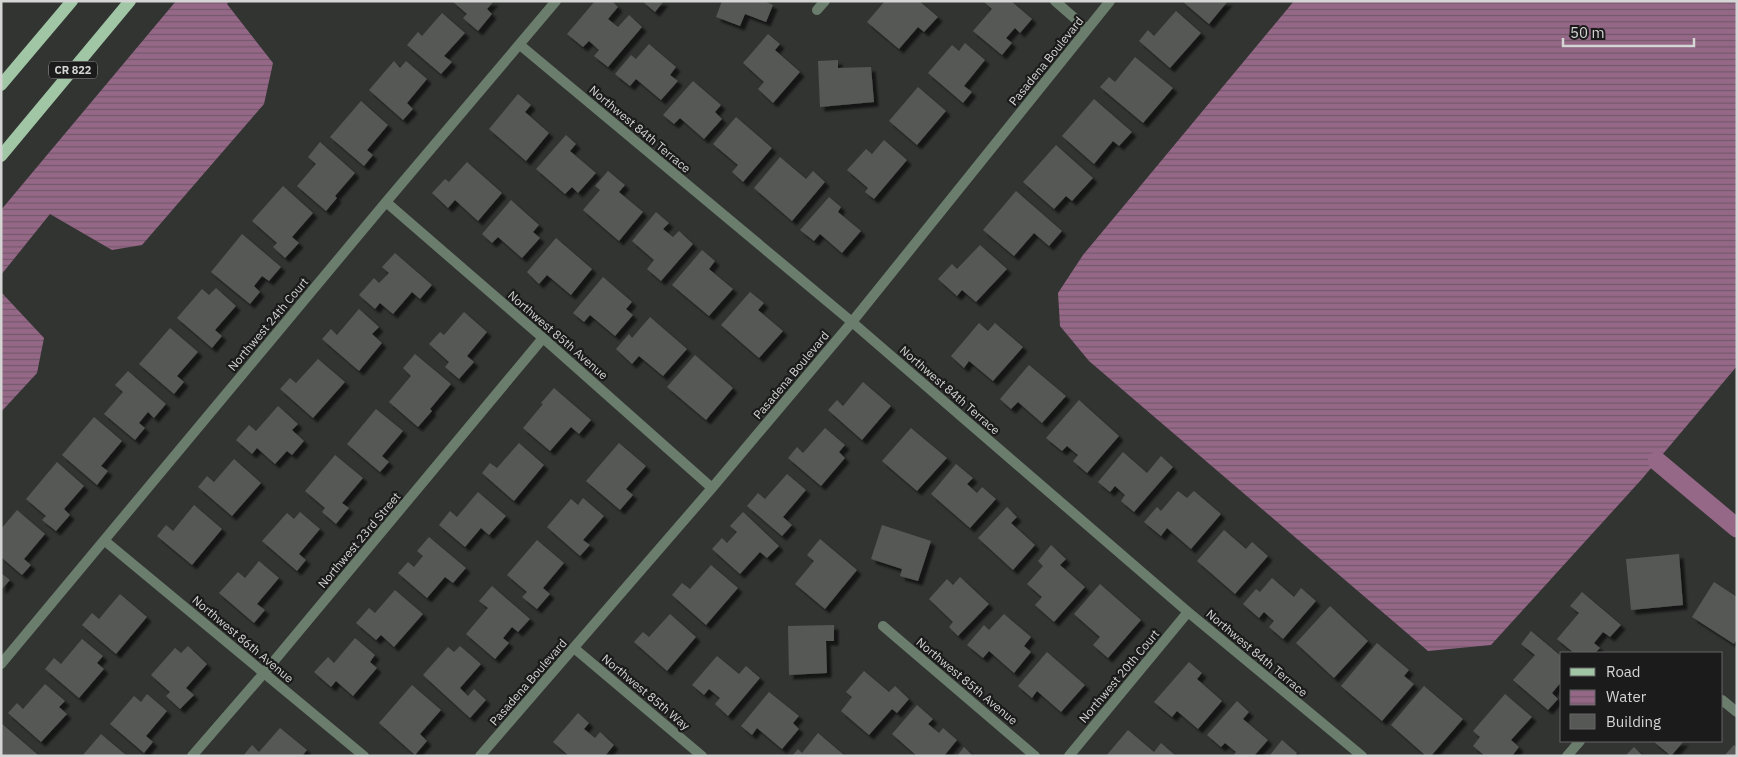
<svg xmlns="http://www.w3.org/2000/svg" width="1738" height="757" viewBox="0 0 1738 757" font-family="'IBM Plex Sans',sans-serif">
<style>
.water{fill:url(#water-rules)}
.lines{fill:none;stroke-linecap:round;stroke-linejoin:round}
.canal{stroke:#966887;stroke-width:19}
.building{fill:#565856;filter:url(#shadow)}
.minor{stroke:#6b7d6d;stroke-width:10}
.primary{stroke:#a0c6a5;stroke-width:12}
.labels{text-anchor:middle;dominant-baseline:central;stroke-width:4.5;stroke-linejoin:round;paint-order:stroke}
.shield{fill:#1a1b1a;stroke:#9c9d9c;stroke-width:1}
.shield-label{font-size:11px;font-weight:bold;fill:#d4d5d4}
.street-label{font-size:12px;fill:#d4d5d4;stroke:#1a1b1a}
</style>
<defs>
<pattern id="water-rules" width="6" height="5" patternUnits="userSpaceOnUse" patternTransform="scale(1.25)"><rect width="6" height="5" fill="#966887"/><path d="M0 2.5h6" fill="none" stroke="#74586b"/></pattern>
<filter id="shadow"><feDropShadow dx="4.5" dy="4.5" stdDeviation="1" flood-color="#0009"/></filter>
</defs>
<rect width="100%" height="100%" fill="#323432"/>
<path class="water" d="M176 1H229L227 4 273 63 264 104 142 245 112 250 50 214 1 275V210Z
M1294 1H1737V366L1641 480 1491 645 1428 651 1089 361 1060 326 1058 293 1083 255Z
M1 292 44 338 37 373 1 412Z"/>
<g class="lines">
<path class="canal" d="M1657 461 1737 528"/>
</g>
<path class="building" d="M452 1H494L487 9 492 14 478 31 463 18 467 14Z
M595 1H612L618 7 608 19 618 27 629 15 642 27 608 67 594 56 599 50 589 41 583 47 567 34Z
M642 1H664L655 12Z
M722 1H764L773 5 766 22 745 14 740 26 716 17Z
M885 1H919L938 17 924 32 918 27 899 49 867 22Z
M983 1H1011L1032 19 1020 33 1015 28 1006 38 1012 43 1002 55 973 31 992 9Z
M1182 1H1228L1209 24Z
M1176 11 1201 33 1170 68 1139 41 1148 30 1154 36Z
M442 13 465 33 444 56 452 62 441 74 407 45 418 32 422 36Z
M768 34 780 44 775 50 800 72 773 103 758 89 764 82 743 63Z
M965 43 985 60 964 86 972 92 963 103 928 73 952 45 959 51Z
M649 44 676 67 670 75 678 81 661 100 636 79 630 86 615 74 631 55 636 59Z
M1135 57 1173 88 1143 123 1100 87 1109 77 1115 82Z
M838 60V68L871 67 874 102 820 107 818 61Z
M394 61 400 68 406 61 427 79 407 103 413 109 403 120 369 90Z
M693 81 721 105 715 112 722 119 704 139 680 118 674 124 663 115Z
M918 87 946 111 917 145 889 121Z
M518 94 531 105 525 112 549 133 526 161 489 129Z
M1094 99 1132 132 1119 146 1113 141 1094 164 1062 136Z
M361 101 388 125 367 150 373 155 364 166 330 137Z
M736 117 772 148 743 182 732 172 738 165 713 144Z
M566 135 576 144 570 151 596 173 578 193 572 187 565 194 536 169Z
M884 140 907 160 874 199 865 192 868 188 847 170 866 149 872 154Z
M320 142 355 173 335 196 337 198 326 211 297 186 316 164 308 157Z
M1056 145 1093 178 1072 201 1066 196 1054 209 1023 182Z
M780 157 806 179 813 171 825 182 792 221 754 188Z
M467 162 502 193 478 221 455 200 448 208 432 193 445 179 449 182Z
M608 171 625 185 619 192 643 212 619 241 583 210 600 190 595 186Z
M283 186 313 213 292 237 299 243 285 258 273 247 277 243 252 221Z
M1016 191 1062 231 1049 246 1034 233 1014 256 983 230Z
M829 197 841 207 838 212 861 231 842 253 820 234 814 241 800 230Z
M511 200 539 225 533 232 540 238 522 258 498 237 492 243 482 234Z
M656 212 669 223 663 229 673 237 679 231 693 244 661 281 647 269 654 260 632 241Z
M242 234 281 267 269 281 262 276 254 286 260 292 250 304 211 272Z
M556 238 592 269 571 295 547 275 539 284 527 272Z
M980 245 1007 269 976 302 962 290 957 296 938 279 952 264 957 269Z
M702 250 715 261 709 269 733 289 709 316 672 285Z
M395 253 432 285 420 299 412 292 393 314 380 303 375 309 359 295 374 278 379 283 389 273 382 267Z
M603 277 632 302 626 309 633 315 615 336 590 315 584 322 573 313Z
M216 288 236 306 215 330 222 336 212 348 177 318 202 289 209 295Z
M750 292 764 303 758 310 783 331 759 358 721 325Z
M359 309 379 327 372 334 382 343 359 371 322 339 331 329 337 335Z
M464 312 487 332 467 356 474 362 459 379 445 367 449 362 429 344 440 332 444 335Z
M650 317 687 349 663 376 639 356 632 364 616 349 629 334 632 338Z
M979 323 988 331 995 323 1023 347 993 381 969 361 964 368 951 356Z
M170 328 198 352 177 376 184 382 174 394 139 364Z
M415 354 451 384 430 409 432 411 418 427 389 402 411 376 403 368Z
M695 355 733 388 706 420 667 387Z
M318 359 345 382 313 418 280 389 290 378 296 383Z
M1029 365 1066 396 1042 423 1018 402 1011 409 1000 399Z
M128 371 166 404 154 418 148 412 139 423 145 428 135 440 104 414 123 392 115 385Z
M863 382 891 406 862 440 828 410 837 400 843 406Z
M554 388 591 420 579 434 571 427 550 451 523 428 543 404 541 403Z
M1079 400 1119 436 1087 473 1073 461 1078 455 1067 446 1062 451 1046 438Z
M278 406 298 424 292 430 304 441 292 455 287 451 275 464 257 448 252 454 236 440 249 425 256 431Z
M376 409 403 431 382 456 389 462 380 472 347 444Z
M94 417 122 441 101 466 108 471 97 485 62 455Z
M825 428 845 445 839 452 845 458 821 486 788 458 797 447 803 453Z
M911 428 947 458 917 491 882 461Z
M519 443 544 465 514 501 482 473 490 463 497 468Z
M619 443 646 466 626 489 633 495 620 510 586 481Z
M1123 452 1147 473 1161 456 1173 467 1134 512 1121 501 1125 495 1115 486 1110 492 1098 482Z
M335 455 363 478 342 503 349 508 336 524 322 512 325 508 305 491Z
M234 459 261 483 232 516 198 487 207 476 214 482Z
M57 462 84 486 64 509 70 515 56 531 42 520 46 516 26 499Z
M956 464 973 478 967 484 977 493 982 487 996 499 970 528 931 494Z
M787 474 806 490 783 517 792 525 782 536 747 506 758 493 765 499Z
M1178 491 1187 498 1194 491 1221 514 1191 549 1167 528 1161 536 1144 522 1157 507 1161 511Z
M478 492 506 516 489 535 481 528 465 547 439 525 450 511 457 517Z
M583 498 604 516 583 540 590 545 580 556 547 527 571 499 578 505Z
M194 505 222 529 192 565 157 536 166 525 173 531Z
M1007 507 1017 517 1011 523 1035 545 1013 570 978 538Z
M17 510 45 534 24 559 31 565 22 575 1 557V529Z
M300 512 320 529 299 554 306 560 297 571 262 541 287 513 294 519Z
M743 512 779 546 767 558 760 552 740 574 712 549 722 538 727 543 737 532 730 526Z
M882 525 931 541 918 581 900 576 902 569 871 559Z
M1224 530 1246 549 1252 542 1268 556 1235 594 1197 561Z
M429 537 466 568 453 583 445 577 427 598 398 573 408 562 414 567 423 556 417 551Z
M820 539 857 570 825 609 795 584 814 561 807 555Z
M537 540 564 563 543 588 550 594 537 609 522 597 527 592 507 575Z
M1051 545 1066 559 1060 565 1085 587 1054 622 1035 605 1042 597 1027 584 1043 566 1038 561Z
M1679 554 1683 605 1631 610 1626 559Z
M259 561 279 578 257 604 265 610 254 623 219 593 238 572 245 578Z
M711 565 738 588 706 625 672 595 682 583 690 589Z
M1 573 10 580 1 590Z
M960 577 989 604 958 636 949 627 953 622 929 599 947 579 953 585Z
M1272 578 1294 597 1301 588 1316 601 1283 639 1269 627 1274 621 1264 612 1259 618 1243 604 1256 589 1260 592Z
M1714 582 1737 597V639L1734 644 1692 617Z
M1100 584 1141 620 1108 658 1093 645 1100 637 1074 614Z
M492 586 530 619 518 632 512 627 503 638 509 643 495 659 466 634 488 608 479 601Z
M395 590 423 614 394 647 381 635 376 640 356 623 369 608 375 613Z
M1582 592 1621 625 1610 637 1603 632 1594 643 1600 648 1595 653H1574L1557 639 1579 613 1570 606Z
M120 594 147 617 116 654 82 625 92 613 99 619Z
M1330 606 1368 641 1334 678 1296 643Z
M670 614 696 637 667 671 634 642 643 632 649 637Z
M1004 614 1031 637 1024 646 1031 652 1014 673 989 651 983 658 967 645 984 625 989 630Z
M834 625V641H826L827 673 789 675 788 626Z
M1531 631 1562 657V681L1552 693 1558 699 1548 710 1513 680 1535 655 1521 644Z
M355 638 375 655 370 662 377 668 353 696 336 681 331 687 314 672 328 657 334 663Z
M82 639 103 656 97 663 104 669 79 698 45 669 54 658 61 664Z
M1377 643 1409 670 1404 676 1414 684 1382 721 1341 686Z
M188 646 207 664 186 688 194 695 180 709 166 696 170 692 151 675 175 648 181 653Z
M460 646 481 664 460 688 468 696 474 689 486 700 470 718 423 675 448 647 454 652Z
M1047 652 1085 685 1061 712 1037 691 1032 698 1018 686Z
M717 656 739 674 746 666 760 678 728 716 715 704 720 698 709 689 704 695 692 685Z
M1189 662 1202 673 1197 679 1222 701 1198 729 1177 711 1172 717 1154 702Z
M864 671 889 692 895 686 909 699 897 713 892 709 869 735 841 711 852 697 846 692Z
M45 684 65 701 59 707 67 714 41 742 8 713 17 703 23 709Z
M412 685 441 710 420 734 427 741 415 755 379 723Z
M1424 686 1463 719 1431 756H1426L1391 725Z
M769 692 799 716 793 723 799 729 782 749 757 728 752 735 741 726Z
M147 694 167 711 146 736 153 742 144 753 110 724 134 696 141 702Z
M1505 694 1532 717 1511 740 1519 747 1512 756H1485L1473 746 1480 737 1473 731Z
M1237 701 1249 712 1243 719 1268 740 1254 756H1233L1236 752 1225 743 1221 747 1207 735Z
M917 705 933 719 928 724 939 733 943 728 957 740 944 756H917L892 734Z
M578 713 589 723 584 729 595 738 600 732 614 745 605 756H569L553 742Z
M1 723 38 755 37 756H1Z
M280 728 307 750 302 756H243L252 745 259 752Z
M1128 730 1154 752 1161 743 1176 756H1106Z
M818 733 845 756H792L798 749 802 753Z
M101 734 127 756H82Z
M1282 740 1297 753 1295 756 1270 755Z
M1653 741H1684L1671 756Z
M1734 745 1737 747V756H1724Z
M964 747 973 756H957Z
M1634 747 1643 756H1625Z"/>
<g class="lines">
<path class="minor" d="M1055 1 1087 29
M817 10 825 1
M520 45 852 322 1188 612 1362 756
M386 202 543 338 712 488
M105 541 364 756
M883 626 1035 756
M574 648 702 756
M1 664 386 202 556 1
M1722 700 1737 712
M192 756 264 673 543 338
M480 756 712 488 852 322 1110 1
M1069 756 1188 612
M1567 756 1580 741"/>
<path class="primary" d="M1 85 72 1
M1 156 130 1"/>
</g>
<g class="labels">
<rect class="shield" x="49" y="61.5" width="48" height="17" rx="4"/>
<g class="shield-label">
<text x="73" y="70">CR 822</text>
</g>
<g class="street-label">
<text transform="translate(1046 61) rotate(-51)">Pasadena Boulevard</text>
<text transform="translate(640 129) rotate(40)">Northwest 84th Terrace</text>
<text transform="translate(268 324) rotate(-50)">Northwest 24th Court</text>
<text transform="translate(558 335) rotate(41)">Northwest 85th Avenue</text>
<text transform="translate(791 375) rotate(-50)">Pasadena Boulevard</text>
<text transform="translate(950 390) rotate(41)">Northwest 84th Terrace</text>
<text transform="translate(359 540) rotate(-50)">Northwest 23rd Street</text>
<text transform="translate(243 639) rotate(40)">Northwest 86th Avenue</text>
<text transform="translate(1257 653) rotate(40)">Northwest 84th Terrace</text>
<text transform="translate(1119 676) rotate(-50)">Northwest 20th Court</text>
<text transform="translate(967 681) rotate(40)">Northwest 85th Avenue</text>
<text transform="translate(528 682) rotate(-49)">Pasadena Boulevard</text>
<text transform="translate(646 692) rotate(40)">Northwest 85th Way</text>
</g>
</g>
<rect width="1738" height="757" fill="none" stroke="#d4d5d4" stroke-width="5"/>
<rect x="1560" y="652" width="162" height="90" fill="#1a1b1a" stroke="#646564"/>
<rect x="1570" y="668" width="25" height="8" fill="#a0c6a5" stroke="#646564"/>
<text x="1606" y="677" font-size="15" fill="#d4d5d4">Road</text>
<rect x="1570" y="690" width="25" height="15" fill="url(#water-rules)" stroke="#646564"/>
<text x="1606" y="702" font-size="15" fill="#d4d5d4">Water</text>
<rect x="1570" y="714" width="25" height="15" fill="#565856" stroke="#646564"/>
<text x="1606" y="727" font-size="15" fill="#d4d5d4">Building</text>
<path d="M1563 38v8h131v-8" fill="none" stroke="#d4d5d4" stroke-width="2.5"/>
<text x="1570" y="38" font-size="15" fill="#d4d5d4" stroke="#1a1b1a" stroke-width="4" paint-order="stroke">50 m</text>
</svg>
